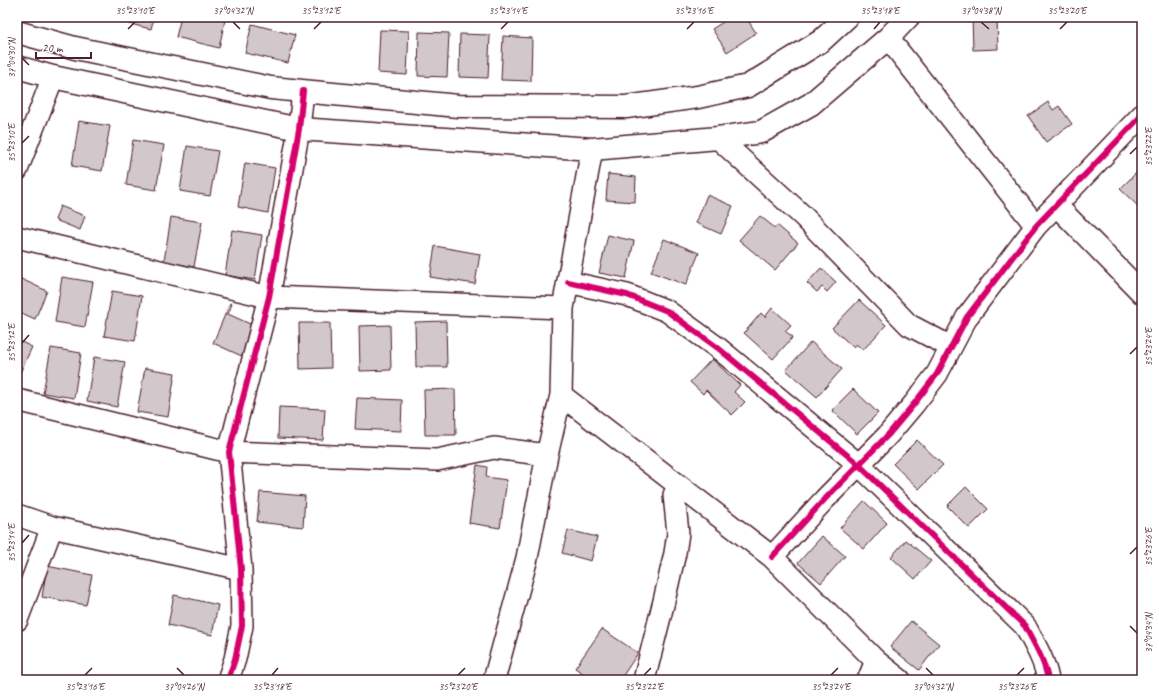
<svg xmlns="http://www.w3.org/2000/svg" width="1159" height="697" viewBox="0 0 1159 697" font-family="Caveat,sans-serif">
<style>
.building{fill:#d2c7cb;stroke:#4a1f2b}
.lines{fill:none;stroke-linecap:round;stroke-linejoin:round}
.minor-casing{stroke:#4a1f2b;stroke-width:24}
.secondary-casing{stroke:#4a1f2b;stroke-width:25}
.minor{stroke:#fff;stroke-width:21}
.secondary{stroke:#fff;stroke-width:22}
.cycleway-casing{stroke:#fff;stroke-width:8}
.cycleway{stroke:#d6006c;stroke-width:6}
.ticks{fill:none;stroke:#4a1f2b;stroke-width:1.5}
.neatline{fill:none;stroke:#4a1f2b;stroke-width:1.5}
.ticks-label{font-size:10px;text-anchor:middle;fill:#4a1f2b}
</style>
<rect width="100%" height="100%" fill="#fff"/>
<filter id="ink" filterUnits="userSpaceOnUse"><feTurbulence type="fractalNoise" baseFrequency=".025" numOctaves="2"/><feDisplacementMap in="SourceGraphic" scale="8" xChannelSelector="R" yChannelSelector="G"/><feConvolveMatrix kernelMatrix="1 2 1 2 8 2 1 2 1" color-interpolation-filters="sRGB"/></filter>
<g filter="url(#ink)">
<path class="building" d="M109 17H154L151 29 109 19Z
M181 17H215L225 20 219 48 176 37Z
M731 17H746L756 33 727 52 712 29Z
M972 17H997L998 49 973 50Z
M252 24 295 35 288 63 245 53Z
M380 30 409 31 407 75 378 73Z
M419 32 449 33 447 77 418 76Z
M460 34 490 35 488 78 459 77Z
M503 36 532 38 531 81 501 80Z
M1048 102 1053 110 1059 106 1072 124 1046 142 1028 116Z
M79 121 110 126 102 171 72 166Z
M133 140 164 145 156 190 126 185Z
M187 146 218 151 210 196 180 191Z
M245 163 275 168 268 213 238 207Z
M1140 169 1142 171 1141 209 1120 189Z
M608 174 636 177 635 202 606 200Z
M707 195 733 206 721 234 696 223Z
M60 206 85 216 80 230 55 220Z
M760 216 775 228 777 225 798 243 775 270 739 240Z
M171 217 202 222 194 267 164 261Z
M232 230 262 235 255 280 225 275Z
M608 235 634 241 626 278 599 273Z
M664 239 699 253 686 285 651 272Z
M435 246 480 254 475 284 430 277Z
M821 268 836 282 827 292 822 287 817 292 807 283Z
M17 277 47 291 35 319 17 311Z
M62 277 93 282 85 327 55 322Z
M112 291 142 296 135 341 104 336Z
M859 300 886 325 863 350 856 344 853 347 832 328Z
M230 303 232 304 228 314 259 328 246 358 213 343Z
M772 308 791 325 785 331 793 337 773 359 744 333 761 313 765 317Z
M446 321 447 367H416L415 322Z
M299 323H330L331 368 300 369Z
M390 325 391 370 360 371 359 326Z
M17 340 32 347 19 375 17 374Z
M811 342 842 369 817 397 786 370Z
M51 348 81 353 74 398 43 393Z
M94 357 125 362 117 407 87 401Z
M712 359 740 385 734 392 745 402 732 415 706 390 703 394 690 382Z
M145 368 175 373 168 417 137 412Z
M455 389 456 435H425L424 390Z
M853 389 878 413 857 434 832 410Z
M357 398 402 400 401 431 355 429Z
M279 407 325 409 323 440 278 438Z
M917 440 943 465 919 489 893 464Z
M477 465 487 467 486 477 507 480 500 528 469 523Z
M966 487 988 509 969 528 947 506Z
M260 492 305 496 303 527 257 522Z
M864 501 887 523 864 549 840 528Z
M568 530 597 537 591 561 562 553Z
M822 536 845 556 821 583 798 563Z
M906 540 931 561 915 579 891 557Z
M47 566 92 575 86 605 42 597Z
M174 595 218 605 212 635 168 625Z
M911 621 939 644 919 670 890 647Z
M602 629 638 653 620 680H593L575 668Z"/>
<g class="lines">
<g class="minor-casing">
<path id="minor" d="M888 38 1036 226
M718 138 803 216 909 325 951 347
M17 170 53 77
M1056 205 1142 293
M17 237 269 297 563 308
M568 282 627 295 667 311 718 348 858 464 1025 626C1034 643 1045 661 1048 680
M561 395 772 557 876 661 900 680
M17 400 229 452 437 460 494 448 547 455
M17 515 52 527 17 620
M52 527 241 569
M772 557 825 499 888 435 914 404 937 374 967 317 1036 226 1142 115
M228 680 235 659 242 626 241 569 229 452 269 297 299 129 303 91
M494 680 527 558 547 455 561 395 563 308 592 149
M644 680 664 601 675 553 678 533 674 495 678 486
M868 680 876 661"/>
</g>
<g class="secondary-casing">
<path id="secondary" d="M17 32 75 48 271 88 458 106 626 107 698 97 748 86 821 41 847 17
M17 67 53 77 299 129 592 149 718 138 761 132 811 104 888 38 908 17"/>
</g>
<use href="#minor" class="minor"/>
<use href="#secondary" class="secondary"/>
<g class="cycleway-casing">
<path id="cycleway" d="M568 282 627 295 667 311 718 348 858 464 1025 626C1034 643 1045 661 1048 680
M772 557 825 499 888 435 914 404 937 374 967 317 1036 226 1142 115
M228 680 235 659 242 626 241 569 229 452 269 297 299 129 303 91"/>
</g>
<use href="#cycleway" class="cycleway"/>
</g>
</g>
<path class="ticks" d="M233 22 240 29M981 22 989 29M128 29 135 22M314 29 321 22M501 29 508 22M687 29 694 22M874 29 880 22M1060 29 1067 22M22 58 29 65M22 143 29 136M1130 154 1137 147M22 343 29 335M1130 354 1137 347M22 543 29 535M1130 554 1137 547M1130 626 1137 633M177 668 184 675M926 668 933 675M85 675 92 668M272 675 278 668M458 675 465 668M644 675 651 668M831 675 838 668M1017 675 1024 668"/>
<rect width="1159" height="697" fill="none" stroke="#fff" stroke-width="44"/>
<path d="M36 52v6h55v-6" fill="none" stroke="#4a1f2b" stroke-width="2"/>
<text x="42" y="52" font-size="12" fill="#4a1f2b" stroke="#ffffff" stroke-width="3" paint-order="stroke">20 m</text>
<rect x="22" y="22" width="1115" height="653" class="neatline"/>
<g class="ticks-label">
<text x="135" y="14">35°23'10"E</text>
<text x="233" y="14">37°04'32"N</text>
<text x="321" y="14">35°23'12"E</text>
<text x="508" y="14">35°23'14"E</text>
<text x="694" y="14">35°23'16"E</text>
<text x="880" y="14">35°23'18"E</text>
<text x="981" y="14">37°04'38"N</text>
<text x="1067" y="14">35°23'20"E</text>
<text transform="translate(11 58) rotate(-90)" y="4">37°04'30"N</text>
<text transform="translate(11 143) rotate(-90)" y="4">35°23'10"E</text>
<text transform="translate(1148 147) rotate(-90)" y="4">35°23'22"E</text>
<text transform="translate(11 343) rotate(-90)" y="4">35°23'12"E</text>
<text transform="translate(1148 347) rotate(-90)" y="4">35°23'24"E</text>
<text transform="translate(11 543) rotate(-90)" y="4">35°23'14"E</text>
<text transform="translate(1148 547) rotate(-90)" y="4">35°23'26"E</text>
<text transform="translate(1148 633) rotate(-90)" y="4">37°04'34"N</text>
<text x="85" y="690">35°23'16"E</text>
<text x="184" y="690">37°04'26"N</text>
<text x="272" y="690">35°23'18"E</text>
<text x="458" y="690">35°23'20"E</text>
<text x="644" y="690">35°23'22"E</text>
<text x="831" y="690">35°23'24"E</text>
<text x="933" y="690">37°04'32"N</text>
<text x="1017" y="690">35°23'26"E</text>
</g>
</svg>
